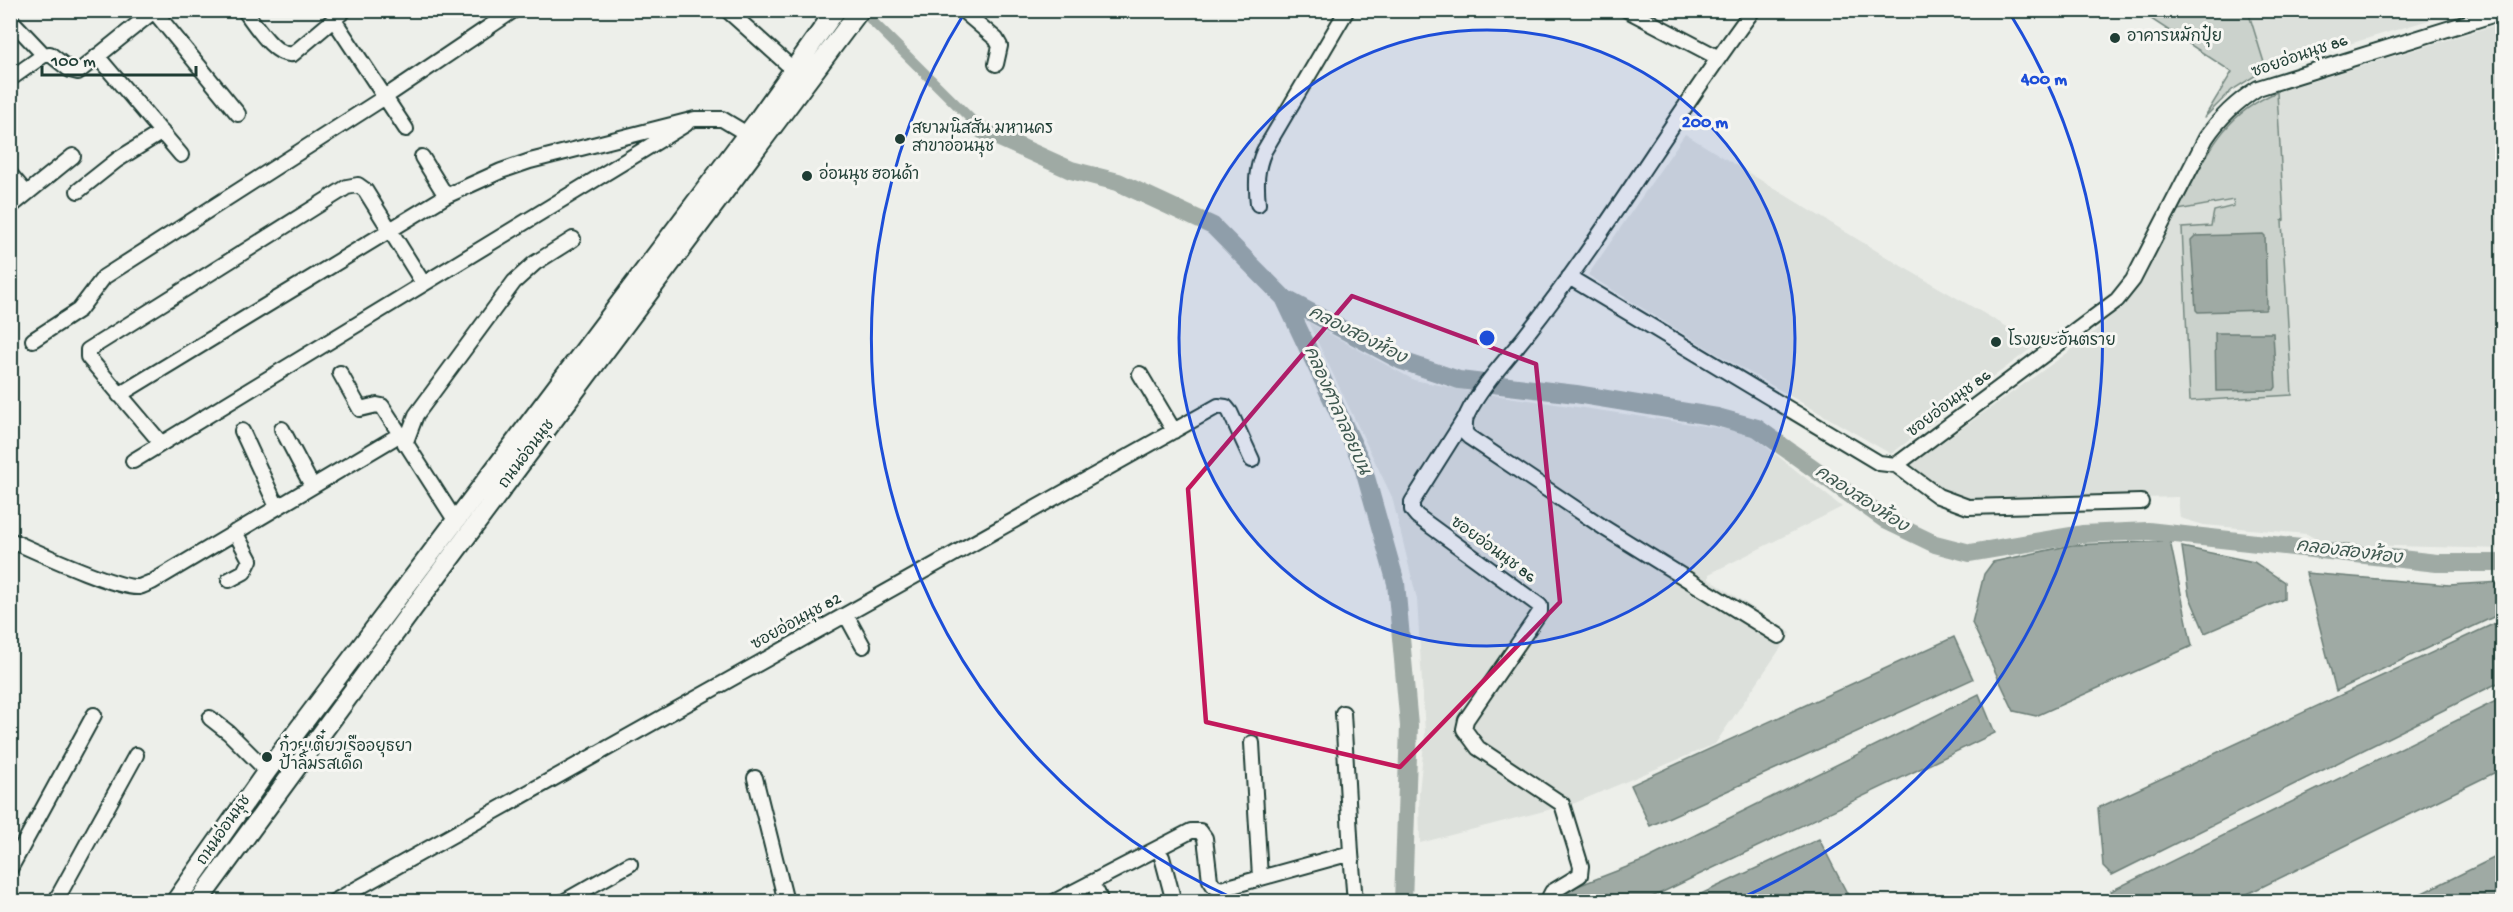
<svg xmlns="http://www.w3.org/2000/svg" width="2513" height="912" viewBox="0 0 2513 912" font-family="'Gochi Hand','Playpen Sans Thai',sans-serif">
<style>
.built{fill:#dce0db}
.green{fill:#cbd2cc;stroke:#758880;stroke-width:1.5}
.water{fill:#9faaa4;stroke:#6c7e77;stroke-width:1.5}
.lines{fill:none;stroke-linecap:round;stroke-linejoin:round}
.canal{stroke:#9faaa4;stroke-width:10}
.river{stroke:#9faaa4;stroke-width:18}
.minor-casing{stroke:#1f3d34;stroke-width:18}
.major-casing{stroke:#1f3d34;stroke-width:22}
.minor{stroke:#f6f6f2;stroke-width:14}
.major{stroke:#f6f6f2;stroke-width:18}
.marked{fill:none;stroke:#c2185b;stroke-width:4.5;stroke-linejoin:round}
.ring{fill:none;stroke:#1d4ed8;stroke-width:3}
.poi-dot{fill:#1f3d34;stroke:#f6f6f2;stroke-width:2}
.labels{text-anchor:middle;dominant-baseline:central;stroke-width:6;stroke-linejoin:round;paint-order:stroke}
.poi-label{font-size:16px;fill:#1f3d34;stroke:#f6f6f2;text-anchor:start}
.street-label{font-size:16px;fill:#1f3d34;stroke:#f6f6f2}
.water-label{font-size:18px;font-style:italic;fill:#3f5850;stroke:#f6f6f2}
.centre{fill:#1d4ed8;stroke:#f6f6f2;stroke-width:3}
.ring-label{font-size:18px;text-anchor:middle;font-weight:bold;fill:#1d4ed8;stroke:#f6f6f2;stroke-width:6;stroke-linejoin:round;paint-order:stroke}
</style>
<rect width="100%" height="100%" fill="#edefea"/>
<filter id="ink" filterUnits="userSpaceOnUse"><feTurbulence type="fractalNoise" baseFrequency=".0167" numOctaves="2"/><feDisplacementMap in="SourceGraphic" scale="12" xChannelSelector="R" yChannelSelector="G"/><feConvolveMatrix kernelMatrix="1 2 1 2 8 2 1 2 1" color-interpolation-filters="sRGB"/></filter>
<g filter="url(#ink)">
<path class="built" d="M2248 11H2459L2266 69Z
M2502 23V549L2325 544 2307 534 2204 525 2180 518 2178 497 1971 503 1947 495 1909 466 2084 341 2119 309 2137 288 2178 210 2233 199 2235 223 2284 220 2277 92Z
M1685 134 1903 267 2037 344 1891 454 1712 351 1588 275Z
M1308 322 1414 380 1474 392 1733 430 1754 437 1842 507 1709 574V579L1791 633 1715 744 1575 803 1420 843 1419 793 1425 733 1417 599 1392 497Z"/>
<path class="green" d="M2139 11H2248L2266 69 2232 90 2204 118 2232 72Z
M2277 92 2284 220 2282 221 2292 395 2190 401 2182 228 2211 226 2214 211 2234 206 2233 200 2178 210C2206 159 2219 116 2277 92Z"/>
<path class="water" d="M2263 234 2265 236 2267 307 2265 310 2198 312 2196 310 2191 240 2195 236Z
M2215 333H2273L2276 387 2274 390 2216 391Z
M2170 541 2192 646 2036 716 2014 711 1972 623 1984 574 1993 562 2072 545Z
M2182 547 2254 562 2284 582V599L2205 633 2189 595Z
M2306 573 2449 585 2502 582V613L2336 691Z
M2502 620V681L2112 875 2103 866 2098 808Z
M1954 637 1973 679 1650 826 1631 785Z
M1979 694 1995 733 1644 901 1542 902 1544 899 1645 860Z
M2502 698V769L2233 901H2116L2111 891Z
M1819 839 1851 901H1686Z
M2502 854V901H2406Z"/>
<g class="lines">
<path class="canal" d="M861 10 982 130"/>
<path class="river" d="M982 130 1071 170 1118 182 1213 226 1284 298 1362 463 1396 583 1409 726 1403 902
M1284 298 1402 361 1459 380 1576 394 1717 417 1757 428 1887 521 1935 544 1970 553 2082 534 2148 531 2437 563H2502"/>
<g class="minor-casing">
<path id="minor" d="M244 10C255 24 275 58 293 54L345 10
M727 10 794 70
M962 10 996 39 1000 46 996 64
M1627 10 1717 57
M1753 10C1674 116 1608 231 1526 335 1508 358 1479 389 1467 415 1464 420 1465 427 1465 433L1469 437 1606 529 1779 636
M154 11 238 114
M10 19 44 55
M334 20 406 129
M97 56 181 155
M10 79 44 55 50 54 70 70 78 72 155 10
M422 157 446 196
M10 174 26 193
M78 191 117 160 162 132
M1258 204C1256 184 1256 169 1264 151L1347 10
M10 207 73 156
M1569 277 1879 463 1896 465 2117 300 2133 280 2206 138C2220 117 2236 102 2258 88L2502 12
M33 340 79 310 104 277 385 97 514 10
M340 373 360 409 377 405 382 406 455 520
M1140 374 1174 431
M119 395 446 196 501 171 530 161 695 119H722L747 134
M1465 418 1412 502V510L1417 516 1540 606V612L1466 720 1464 729 1478 748 1562 804 1581 866 1580 875 1552 892 1547 902
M282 429 312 486
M242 431 277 507
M161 443 88 357V350L347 187 358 185 365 190 423 283
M405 444 416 415 514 282 535 263 573 239
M133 461 686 124
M1896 465 1938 496 1968 507 2141 502
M10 540C35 551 116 589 139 587 143 586 148 583 152 582L399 435
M229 580 244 572 250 560 235 532
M846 615 863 646
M1343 713 1351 853
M210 718 229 733 267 771
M1252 743 1260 877
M755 778 786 902
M1162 857 1174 902
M10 869 94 715
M1097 892 1101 902
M55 902 136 755
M333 902 1218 406 1226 407 1230 412 1252 460
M563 902 630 864
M1054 902 1191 831H1200L1205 838 1210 880 1214 886 1221 889 1351 853 1355 902"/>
</g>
<g class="major-casing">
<path id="major" d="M175 902 267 771 757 121 836 10
M198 902 431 584 860 10"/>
</g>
<use href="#minor" class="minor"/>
<use href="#major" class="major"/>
</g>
</g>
<path class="marked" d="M1352 296 1536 364 1560 602 1400 767 1206 722 1188 489Z"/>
<circle cx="1487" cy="338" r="308" fill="#1d4ed8" fill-opacity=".12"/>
<g class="ring">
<circle cx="1487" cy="338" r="308"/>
<path d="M1237 900A615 615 0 0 1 965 12M2009 12A615 615 0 0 1 1737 900"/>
</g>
<g class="poi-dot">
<circle cx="2115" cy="38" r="6"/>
<circle cx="900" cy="139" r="6"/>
<circle cx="807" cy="176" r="6"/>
<circle cx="1996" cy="342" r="6"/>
<circle cx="267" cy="757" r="6"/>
</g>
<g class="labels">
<g class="poi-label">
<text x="2127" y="38">อาคารหมักปุ๋ย</text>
<text x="912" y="130">สยามนิสสัน มหานคร<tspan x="912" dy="18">สาขาอ่อนนุช</tspan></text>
<text x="819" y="176">อ่อนนุช ฮอนด้า</text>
<text x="2008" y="342">โรงขยะอันตราย</text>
<text x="279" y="748">ก๋วยเตี๋ยวเรืออยุธยา<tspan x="279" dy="18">ป้าลิ้มรสเด็ด</tspan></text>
</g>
<g class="street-label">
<text transform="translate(2300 58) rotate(-19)">ซอยอ่อนนุช 86</text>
<text transform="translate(1950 405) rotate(-37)">ซอยอ่อนนุช 86</text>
<text transform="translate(528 455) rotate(-53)">ถนนอ่อนนุช</text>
<text transform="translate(1492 551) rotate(36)">ซอยอ่อนนุช 86</text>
<text transform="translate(797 623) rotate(-29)">ซอยอ่อนนุช 82</text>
<text transform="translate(225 831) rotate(-55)">ถนนอ่อนนุช</text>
</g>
<g class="water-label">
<text transform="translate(1357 336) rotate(27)">คลองสองห้อง</text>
<text transform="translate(1336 411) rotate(66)">คลองศาลาลอยบน</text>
<text transform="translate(1861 500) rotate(33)">คลองสองห้อง</text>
<text transform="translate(2349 553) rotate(7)">คลองสองห้อง</text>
</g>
</g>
<circle cx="1487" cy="338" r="9" class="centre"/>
<g class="ring-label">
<text x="2044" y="84">400 m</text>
<text x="1705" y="127">200 m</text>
</g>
<rect width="2513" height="912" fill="none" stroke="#f6f6f2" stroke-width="36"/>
<rect x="18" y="18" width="2477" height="876" fill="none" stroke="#1f3d34" stroke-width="2" filter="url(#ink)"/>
<path d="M42 66v9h154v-9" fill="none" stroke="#1f3d34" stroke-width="3"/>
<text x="51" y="66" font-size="18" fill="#1f3d34" stroke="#f6f6f2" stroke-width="4.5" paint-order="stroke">100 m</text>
</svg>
